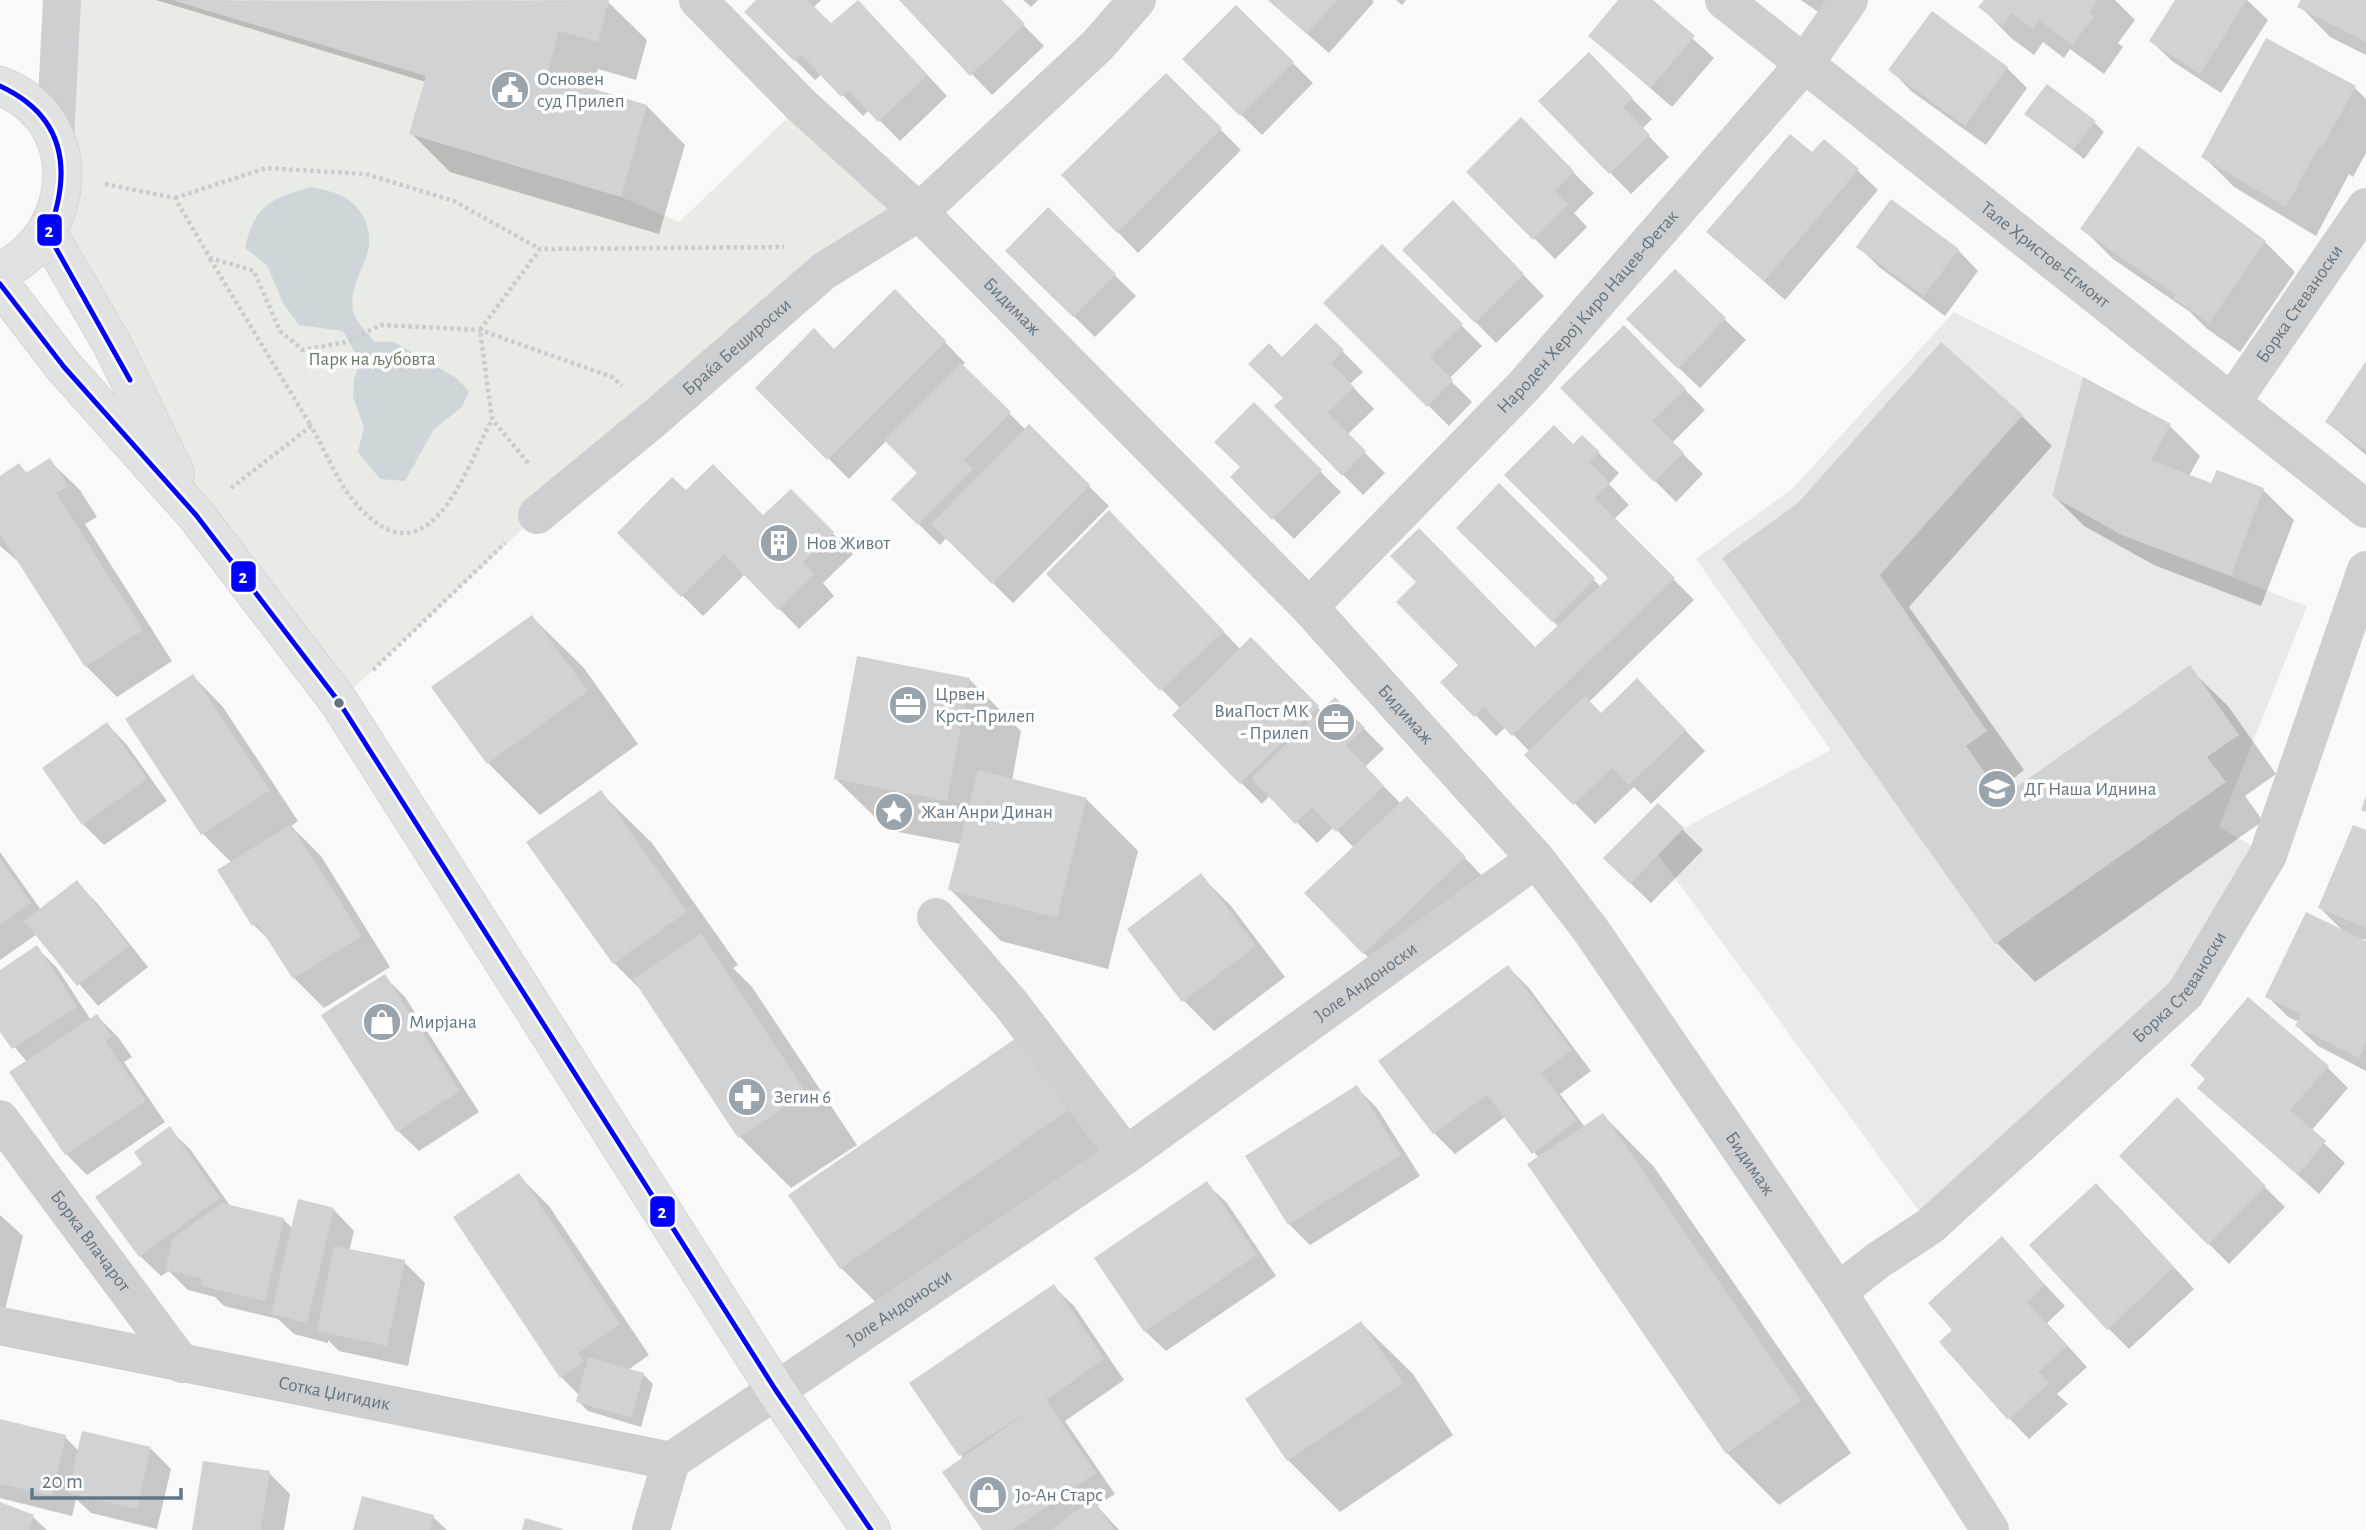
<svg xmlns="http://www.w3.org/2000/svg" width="2366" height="1530" viewBox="0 0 2366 1530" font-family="'Alegreya Sans',sans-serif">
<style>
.built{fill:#e8e9e9}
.green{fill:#e8ebe6}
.water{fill:#ced6d9}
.shadow{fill:#0003}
.building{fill:#d0d2d3}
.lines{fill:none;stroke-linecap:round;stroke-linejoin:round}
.major-casing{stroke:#d5d6d7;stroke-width:40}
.path{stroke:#cbcccd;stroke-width:4.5;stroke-dasharray:3.5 3.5;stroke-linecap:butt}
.minor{stroke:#cecfd0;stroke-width:38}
.major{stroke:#e1e2e2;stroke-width:38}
.bus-1-casing{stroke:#fff;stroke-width:10}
.bus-1{stroke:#00f;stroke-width:5}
.bus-dot{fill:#657683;stroke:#fff;stroke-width:2.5}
.labels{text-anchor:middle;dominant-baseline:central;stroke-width:7;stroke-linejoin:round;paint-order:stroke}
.poi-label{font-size:19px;fill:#657683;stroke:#fff;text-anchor:start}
.street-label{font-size:19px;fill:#657683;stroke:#fff}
.park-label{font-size:19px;fill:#687a64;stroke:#fff}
.line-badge{stroke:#fff;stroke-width:2.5}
.badge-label{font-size:19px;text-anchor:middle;font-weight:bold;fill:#fff}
</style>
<rect width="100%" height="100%" fill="#f9f9f9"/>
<path class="built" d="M1954 312 2083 377 2052 496 2122 535 2307 606 2219 827 2268 855 2185 994 1930 1226 1658 855 1684 828 1831 750 1696 559 1793 488Z"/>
<path class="green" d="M62 0H173L426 76 410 133 621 197 679 222 801 105 919 212 537 515 339 702 196 515 48 234Z"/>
<path class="water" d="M310 187C332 191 353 196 364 218 382 258 347 273 353 311 355 322 368 333 375 342H394L456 378 469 391 462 407 434 429 405 481 380 479 358 452 364 427 353 397 354 379 360 362 343 331 299 325 283 303 267 265 245 248C255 205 269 200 310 187Z"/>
<path class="shadow" d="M156 0 608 2 647 40 636 80 598 69 592 90 647 106 685 145 659 234 450 172 411 133 426 82Z
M759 0H821L813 8 830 26 878 22 947 96 900 141 869 110 863 116 822 74 815 80 747 12Z
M901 0H999L1044 46 992 95Z
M1023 0H1038L1031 7Z
M1268 0H1372L1374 2 1329 53Z
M1396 0H1406L1402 5Z
M1620 0H1650L1714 58 1672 107 1590 36Z
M1801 0H1830L1821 14Z
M1986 0H2115L2135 20 2118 43 2123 47 2104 74 2070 49 2064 58 2043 42 2034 55 2011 38 1981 7Z
M2177 0H2247L2268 20 2221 93 2172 61 2151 41Z
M2303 0H2366V55L2330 37 2300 6Z
M1236 7 1313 83 1262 135 1184 59Z
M1589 55 1652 119 1642 129 1669 157 1631 194 1541 101Z
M2007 68 2027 88 1986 145 1911 91 1891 70Z
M1166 75 1241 150 1138 253 1063 175Z
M2355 88 2366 99V153L2353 177 2349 174 2316 236 2234 187 2203 156Z
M2027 114 2094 122 2104 132 2084 159Z
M1521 120 1594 193 1574 213 1587 227 1555 259 1468 172Z
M1812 155 1857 170 1878 190 1785 300 1708 232Z
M1892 202 1958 250 1978 271 1945 316 1879 267 1859 247Z
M1048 210 1136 296 1095 337 1028 271Z
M1473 223 1544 296 1496 343 1405 250Z
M2083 229 2265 242 2295 272 2240 352 2206 328 2190 312 2113 259Z
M1382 246 1482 346 1449 379 1472 402 1449 426 1325 303Z
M1675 271 1746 340 1700 388 1649 340Z
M916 312 965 363 961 366 1026 430 1029 427 1109 506 1013 603 947 537 940 545 893 499 920 473 887 440 849 479 758 388Z
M1316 325 1363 372 1350 384 1374 409 1347 435 1385 473 1363 495 1276 406 1285 398 1282 359Z
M1624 328 1705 410 1672 443 1703 474 1676 502 1562 388Z
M2366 364V455L2327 422Z
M1254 405 1341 492 1294 539 1232 477 1242 467Z
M2022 416 2052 446 1909 607 2024 770 2004 786 2010 794 2189 668 2228 706 2276 774 2245 796 2263 821 2035 982 1997 943 1725 558Z
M2170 426 2200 456 2189 476 2213 485 2263 490 2294 520 2261 606 2154 565 2084 526 2054 496Z
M1582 437 1619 473 1609 484 1629 505 1614 519 1694 600 1589 702 1602 715 1657 701 1705 751 1651 804 1634 787 1595 824 1527 755 1530 752 1506 727 1496 736 1443 682 1535 650 1559 627 1458 528 1499 486 1601 587 1611 578 1573 446Z
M49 460 80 490 97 517 85 524 172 661 117 697 86 666 22 565 0 546V478L19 465 28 474Z
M791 491 853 554 823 583 834 596 799 629 745 574 703 616 619 533 687 493 763 518Z
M1129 533 1241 650 1251 640 1322 712 1335 699 1384 749 1365 767 1401 804 1428 819 1485 879 1384 973 1364 953 1354 848 1334 827 1317 843 1270 795 1262 804 1175 715 1181 709 1048 574Z
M532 617 584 668 638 744 540 815 488 763Z
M193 676 223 707 298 821 291 826 321 856 390 967 324 1008 294 978 271 942 254 925 232 863 203 834 127 719Z
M969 679 1021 731 1012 781 1087 800 1138 851 1108 969 1001 941 950 889 961 844 888 830 836 779Z
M107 724 127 745 167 801 104 845 83 824 44 768Z
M600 792 652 843 738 965 733 968 752 987 857 1145 791 1188 740 1137 644 993 614 963 529 842Z
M1658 805 1703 850 1651 903 1626 879Z
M2366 832V939L2361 940 2366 943V1071L2318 1046 2297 1026 2299 1022 2288 1017 2267 996 2343 931 2320 908Z
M0 852 41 910 76 882 97 903 148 967 98 1006 37 934 0 960Z
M1201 876 1231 906 1285 977 1214 1031 1184 1001Z
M37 948 57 968 91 1020 97 1016 118 1037 132 1057 124 1062 165 1122 87 1175 66 1154 11 1073 27 1062 0 1029V972Z
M1508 967 1529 988 1591 1071 1560 1094 1585 1127 1603 1115 1654 1167 1851 1453 1779 1505 1727 1453 1539 1158 1505 1117 1455 1154 1434 1133 1381 1062Z
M385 977 405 997 479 1112 419 1151 398 1131Z
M1019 1038 1120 1161 893 1319 841 1268Z
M2327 1067 2348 1088 2311 1131 2345 1163 2319 1194 2200 1088Z
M1357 1088 1377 1108 1420 1176 1310 1245 1289 1224 1247 1157Z
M2177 1100 2285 1207 2229 1264 2121 1156Z
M169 1129 190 1149 231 1207 283 1219 293 1229 300 1202 334 1210 354 1231 349 1251 404 1262 425 1283 408 1366 339 1351 328 1340V1343L294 1334 278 1319 224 1306 215 1297 188 1290 169 1271 161 1276 140 1256 144 1164Z
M519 1176 549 1206 649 1355 628 1370 643 1374 653 1384 641 1427 588 1411 578 1401 579 1395 561 1377Z
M1206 1183 1227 1203 1276 1276 1166 1351 1145 1331Z
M2117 1205 2194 1289 2129 1349 2108 1328Z
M0 1215 23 1236 5 1310 0 1308Z
M2002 1239 2065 1306 2047 1323 2087 1367 2057 1394 2068 1404 2029 1439 2009 1418 1955 1330Z
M1053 1286 1074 1306 1124 1380 1065 1421 1115 1494 1097 1506 1119 1530H985L961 1454Z
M1361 1323 1413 1374 1453 1435 1340 1512 1288 1460Z
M0 1421 65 1437 79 1451 151 1449 171 1469 157 1529 91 1513 76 1499 72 1516 0 1498Z
M269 1473 290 1494 284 1530H195Z
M0 1504 33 1517 47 1530H0Z
M433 1517 447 1530H354Z"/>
<path class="building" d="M609 0 598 42 559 31 547 75 647 105 621 197 409 134 426 76 175 1Z
M756 0H807L831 23 858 0 928 75 878 122 848 90 841 97 801 54 794 61 744 12Z
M899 0H1002L1025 24 970 76Z
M1268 0H1337L1307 34Z
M1618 0H1653L1695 36 1651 88 1588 36Z
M1984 0H2098L2089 12 2094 16 2073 45 2039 20 2033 29 2012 13 2003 26 1978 7Z
M2175 0H2247L2200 74 2149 41Z
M2301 0H2366V42L2297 7Z
M1236 5 1294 62 1240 116 1182 59Z
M1932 11 2008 67 1965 126 1888 70Z
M2266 38 2356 86 2322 148 2319 146 2286 207 2201 157Z
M1589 52 1633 98 1623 107 1650 135 1609 174 1538 101Z
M1166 73 1222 128 1117 233 1061 175Z
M2047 84 2096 121 2073 150 2024 114Z
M1521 117 1574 171 1555 191 1568 205 1533 240 1466 172Z
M1790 134 1812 152 1824 139 1859 169 1764 281 1706 232Z
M2138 146 2266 241 2209 323 2173 298 2176 295 2080 229Z
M1891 199 1959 249 1924 296 1856 247Z
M1453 200 1524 274 1475 323 1402 250Z
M1048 207 1116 274 1073 317 1005 251Z
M1382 244 1463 324 1430 357 1453 380 1427 407 1323 303Z
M1675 269 1726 318 1678 369 1626 319Z
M895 289 946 341 827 460 755 388 814 328 834 349Z
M1316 323 1344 350 1331 363 1354 387 1328 413 1366 451 1342 476 1274 406 1283 398 1248 364 1269 343 1282 357Z
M1624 325 1686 389 1652 421 1684 453 1654 482 1560 388Z
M1941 342 2023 415 1880 575 1987 731 1966 746 2002 797 2190 665 2239 735 2207 757 2226 782 1995 944 1722 558 1798 503Z
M2366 361V450L2325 422Z
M961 363 1011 412 964 460 973 469 918 525 891 499 917 473 884 440Z
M2083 377 2171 424 2151 460 2211 483 2217 470 2264 488 2231 576 2122 535 2052 496Z
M1254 402 1322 470 1272 520 1230 477 1240 467 1214 442Z
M1029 424 1090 485 992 584 931 524Z
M1554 425 1573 444 1582 435 1600 452 1589 462 1610 483 1595 498 1675 578 1512 736 1484 707 1474 717 1440 682 1458 665 1396 602 1416 582 1390 556 1419 528 1535 647 1608 578 1504 475Z
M50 458 68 486 56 493 143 630 85 667 0 534V476L19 463 26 473Z
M713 464 763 515 791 489 834 532 803 562 815 574 778 610 724 554 681 597 617 533 672 477 686 490Z
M1499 483 1595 578 1552 622 1456 528Z
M1109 510 1224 631 1160 691 1046 574Z
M532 615 588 691 487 764 431 687Z
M1251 637 1319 706 1240 784 1172 715Z
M857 656 970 678 947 801 834 779Z
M193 674 270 790 201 835 125 719Z
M1637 678 1686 730 1629 785 1612 768 1573 805 1524 755 1585 696 1601 713Z
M1335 697 1365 728 1346 745 1384 786 1336 832 1312 807 1295 824 1251 778Z
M107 722 147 779 82 825 42 768Z
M978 770 1087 798 1057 918 948 890Z
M601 790 687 912 613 964 526 842Z
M1407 796 1466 857 1363 954 1304 893Z
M2366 796V812L2361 810Z
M1658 803 1684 828 1630 884 1603 858Z
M291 824 362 936 293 979 257 923 252 926 217 870Z
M2353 825 2366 830V928L2318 908Z
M0 858 31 903 0 925Z
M1201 873 1256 946 1182 1002 1127 929Z
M77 880 129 946 77 986 24 921Z
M2306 912 2366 941V1043L2359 1058 2295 1026 2301 1014 2265 997Z
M701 933 806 1093 738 1138 633 979Z
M37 945 77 1007 12 1049 0 1032V970Z
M1508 965 1572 1050 1541 1073 1577 1121 1532 1154 1487 1095 1433 1134 1378 1061Z
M385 974 460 1091 397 1132 321 1015Z
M2248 997 2329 1066 2290 1110 2326 1141 2298 1175 2197 1088 2205 1079 2190 1065Z
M97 1014 112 1036 105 1041 146 1101 65 1155 9 1072Z
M1019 1036 1070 1109 840 1269 788 1195Z
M1357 1085 1401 1155 1288 1225 1245 1156Z
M2177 1097 2266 1186 2208 1245 2119 1156Z
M1603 1113 1801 1401 1726 1454 1527 1164Z
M170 1126 220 1198 139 1257 95 1197 142 1164 134 1152Z
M519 1173 620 1324 578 1353 584 1362 560 1378 453 1217Z
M1207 1181 1257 1255 1144 1332 1094 1258Z
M2096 1183 2174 1267 2107 1330 2029 1245Z
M298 1199 334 1208 307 1323 271 1314Z
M222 1203 284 1218 265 1301 201 1286 203 1279 165 1270 173 1238Z
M2002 1236 2045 1285 2027 1302 2067 1346 2038 1372 2049 1383 2008 1420 1939 1342 1952 1330 1928 1303Z
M334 1246 405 1260 387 1346 317 1331Z
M1054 1284 1104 1359 1046 1400 1096 1473 1013 1530H982L942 1472 1042 1402 959 1456 909 1383Z
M1361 1321 1403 1383 1287 1461 1245 1399Z
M588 1357 644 1373 631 1418 576 1402Z
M0 1419 66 1435 52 1496 0 1484Z
M82 1431 151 1447 137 1509 68 1493Z
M203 1461 270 1471 261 1530H192Z
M362 1496 434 1515 430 1530H353Z
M1093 1499 1115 1530H1050Z
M0 1502 34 1515 29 1530H0Z
M525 1518 563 1529V1530H522Z"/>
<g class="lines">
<g class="major-casing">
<path id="major" d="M0 86C86 118 80 234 0 272
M48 234 112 344 175 473
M0 284 64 367 196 515 339 702 775 1389 871 1530"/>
</g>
<path class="path" d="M105 184 175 198 210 258 254 271 280 331 303 350 346 342 381 325 480 330 612 377 622 386
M175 198 266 168 366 174 454 201 540 249
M210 259 311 426
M528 463 492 419 480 330 540 249 784 247
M231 488 311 426C325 450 336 479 353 500 426 589 463 476 492 419
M373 670 505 543"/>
<g class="minor">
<path id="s1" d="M698 0 801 105 919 212 1309 607 1536 859 1590 929 1838 1292 1990 1530"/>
<path id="s2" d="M1724 0 2366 509"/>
<path d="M55 139 62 0"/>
<path id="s3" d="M2232 402 2366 207"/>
<path id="s4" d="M537 515 656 417 824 271 919 212 1097 46 1137 0"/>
<path id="s5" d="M1309 607 1524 386 1805 63 1849 0"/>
<path d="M936 917 1011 1004 1126 1155"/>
<path id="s6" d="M0 1119 182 1364"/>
<path id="s7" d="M1838 1292 1877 1261 1930 1226 2185 994 2268 855 2366 570"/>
<path id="s8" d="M0 1326 671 1461"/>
<path id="s9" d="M671 1461 1126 1155 1536 859"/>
<path d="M651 1530 671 1461"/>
</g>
<use href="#major" class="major"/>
<g class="bus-1-casing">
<path id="bus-1" d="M0 86C67 117 72 172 48 234L130 380
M0 284 64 367 196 515 339 702 775 1389 871 1530"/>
</g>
<use href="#bus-1" class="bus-1"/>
</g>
<defs>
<g id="civic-disc" transform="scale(2.0125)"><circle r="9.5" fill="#99a4ac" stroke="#fff"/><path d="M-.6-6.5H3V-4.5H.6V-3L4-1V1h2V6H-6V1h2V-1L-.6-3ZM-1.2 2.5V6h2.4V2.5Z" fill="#fff"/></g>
<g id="building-disc" transform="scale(2.0125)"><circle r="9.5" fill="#99a4ac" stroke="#fff"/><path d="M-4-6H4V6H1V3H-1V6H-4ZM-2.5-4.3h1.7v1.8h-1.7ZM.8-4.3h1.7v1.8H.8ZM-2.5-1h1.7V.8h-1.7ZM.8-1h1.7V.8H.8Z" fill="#fff"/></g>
<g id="office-disc" transform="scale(2.0125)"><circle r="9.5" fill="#99a4ac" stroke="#fff"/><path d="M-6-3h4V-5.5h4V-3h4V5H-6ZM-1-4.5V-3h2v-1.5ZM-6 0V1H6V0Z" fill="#fff"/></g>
<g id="school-disc" transform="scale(2.0125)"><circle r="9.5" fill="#99a4ac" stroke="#fff"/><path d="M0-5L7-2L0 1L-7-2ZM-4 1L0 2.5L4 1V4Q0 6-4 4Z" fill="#fff"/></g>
<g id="sight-disc" transform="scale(2.0125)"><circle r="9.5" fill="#99a4ac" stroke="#fff"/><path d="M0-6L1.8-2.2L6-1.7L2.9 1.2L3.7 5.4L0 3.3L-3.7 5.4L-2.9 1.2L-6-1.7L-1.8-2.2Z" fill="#fff"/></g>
<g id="shop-disc" transform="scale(2.0125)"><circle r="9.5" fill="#99a4ac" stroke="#fff"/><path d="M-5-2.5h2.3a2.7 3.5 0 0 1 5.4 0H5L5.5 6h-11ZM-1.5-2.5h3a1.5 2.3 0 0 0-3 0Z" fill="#fff"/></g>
<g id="pharmacy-disc" transform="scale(2.0125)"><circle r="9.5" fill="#99a4ac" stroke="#fff"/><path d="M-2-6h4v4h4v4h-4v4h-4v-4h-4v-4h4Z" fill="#fff"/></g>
</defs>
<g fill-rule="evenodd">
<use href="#civic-disc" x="510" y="90"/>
<use href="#building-disc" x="779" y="543"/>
<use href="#office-disc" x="908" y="705"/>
<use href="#office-disc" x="1336" y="722"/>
<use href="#school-disc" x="1997" y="789"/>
<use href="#sight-disc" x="894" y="812"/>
<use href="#shop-disc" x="382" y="1022"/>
<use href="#pharmacy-disc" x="747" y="1097"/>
<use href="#shop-disc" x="988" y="1495"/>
</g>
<circle class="bus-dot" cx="339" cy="703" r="6"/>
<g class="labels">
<g class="poi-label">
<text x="537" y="79">Основен<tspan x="537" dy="22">суд Прилеп</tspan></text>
<text x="806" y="543">Нов Живот</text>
<text x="935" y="694">Црвен<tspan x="935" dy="22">Крст-Прилеп</tspan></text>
<text x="1309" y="711" text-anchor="end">ВиаПост МК<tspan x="1309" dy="22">- Прилеп</tspan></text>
<text x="2024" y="789">ДГ Наша Иднина</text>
<text x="921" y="812">Жан Анри Динан</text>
<text x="409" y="1022">Мирјана</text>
<text x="774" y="1097">Зегин 6</text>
<text x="1015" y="1495">Јо-Ан Старс</text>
</g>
<g class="street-label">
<text stroke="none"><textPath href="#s2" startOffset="410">Тале Христов-Егмонт</textPath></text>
<text stroke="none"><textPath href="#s3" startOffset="119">Борка Стеваноски</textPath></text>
<text stroke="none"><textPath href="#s1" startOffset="439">Бидимаж</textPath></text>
<text stroke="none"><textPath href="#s5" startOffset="406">Народен Херој Киро Нацев-Фетак</textPath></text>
<text stroke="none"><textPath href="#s4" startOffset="261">Браќа Бешироски</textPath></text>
<text stroke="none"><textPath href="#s1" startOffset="1006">Бидимаж</textPath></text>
<text stroke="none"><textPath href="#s9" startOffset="844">Јоле Андоноски</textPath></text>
<text stroke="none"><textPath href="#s7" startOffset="460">Борка Стеваноски</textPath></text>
<text stroke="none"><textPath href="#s1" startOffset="1573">Бидимаж</textPath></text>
<text stroke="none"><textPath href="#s6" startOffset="152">Борка Влачарот</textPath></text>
<text stroke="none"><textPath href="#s9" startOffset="275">Јоле Андоноски</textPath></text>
<text stroke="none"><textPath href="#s8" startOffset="341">Сотка Џигидик</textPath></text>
</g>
<g class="park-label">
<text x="372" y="359">Парк на љубовта</text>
</g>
</g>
<g class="line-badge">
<rect x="36" y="213" width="27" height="34" rx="7" fill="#00f"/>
<rect x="230" y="560" width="27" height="33" rx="7" fill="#00f"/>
<rect x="649" y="1195" width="27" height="33" rx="7" fill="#00f"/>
</g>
<g class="badge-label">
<text x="49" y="237">2</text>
<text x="243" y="583">2</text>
<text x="662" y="1218">2</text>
</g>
<path d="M32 1488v10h149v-10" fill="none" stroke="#657683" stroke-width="3.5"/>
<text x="42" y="1488" font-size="21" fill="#657683" stroke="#ffffff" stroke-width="5" paint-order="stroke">20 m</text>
</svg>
